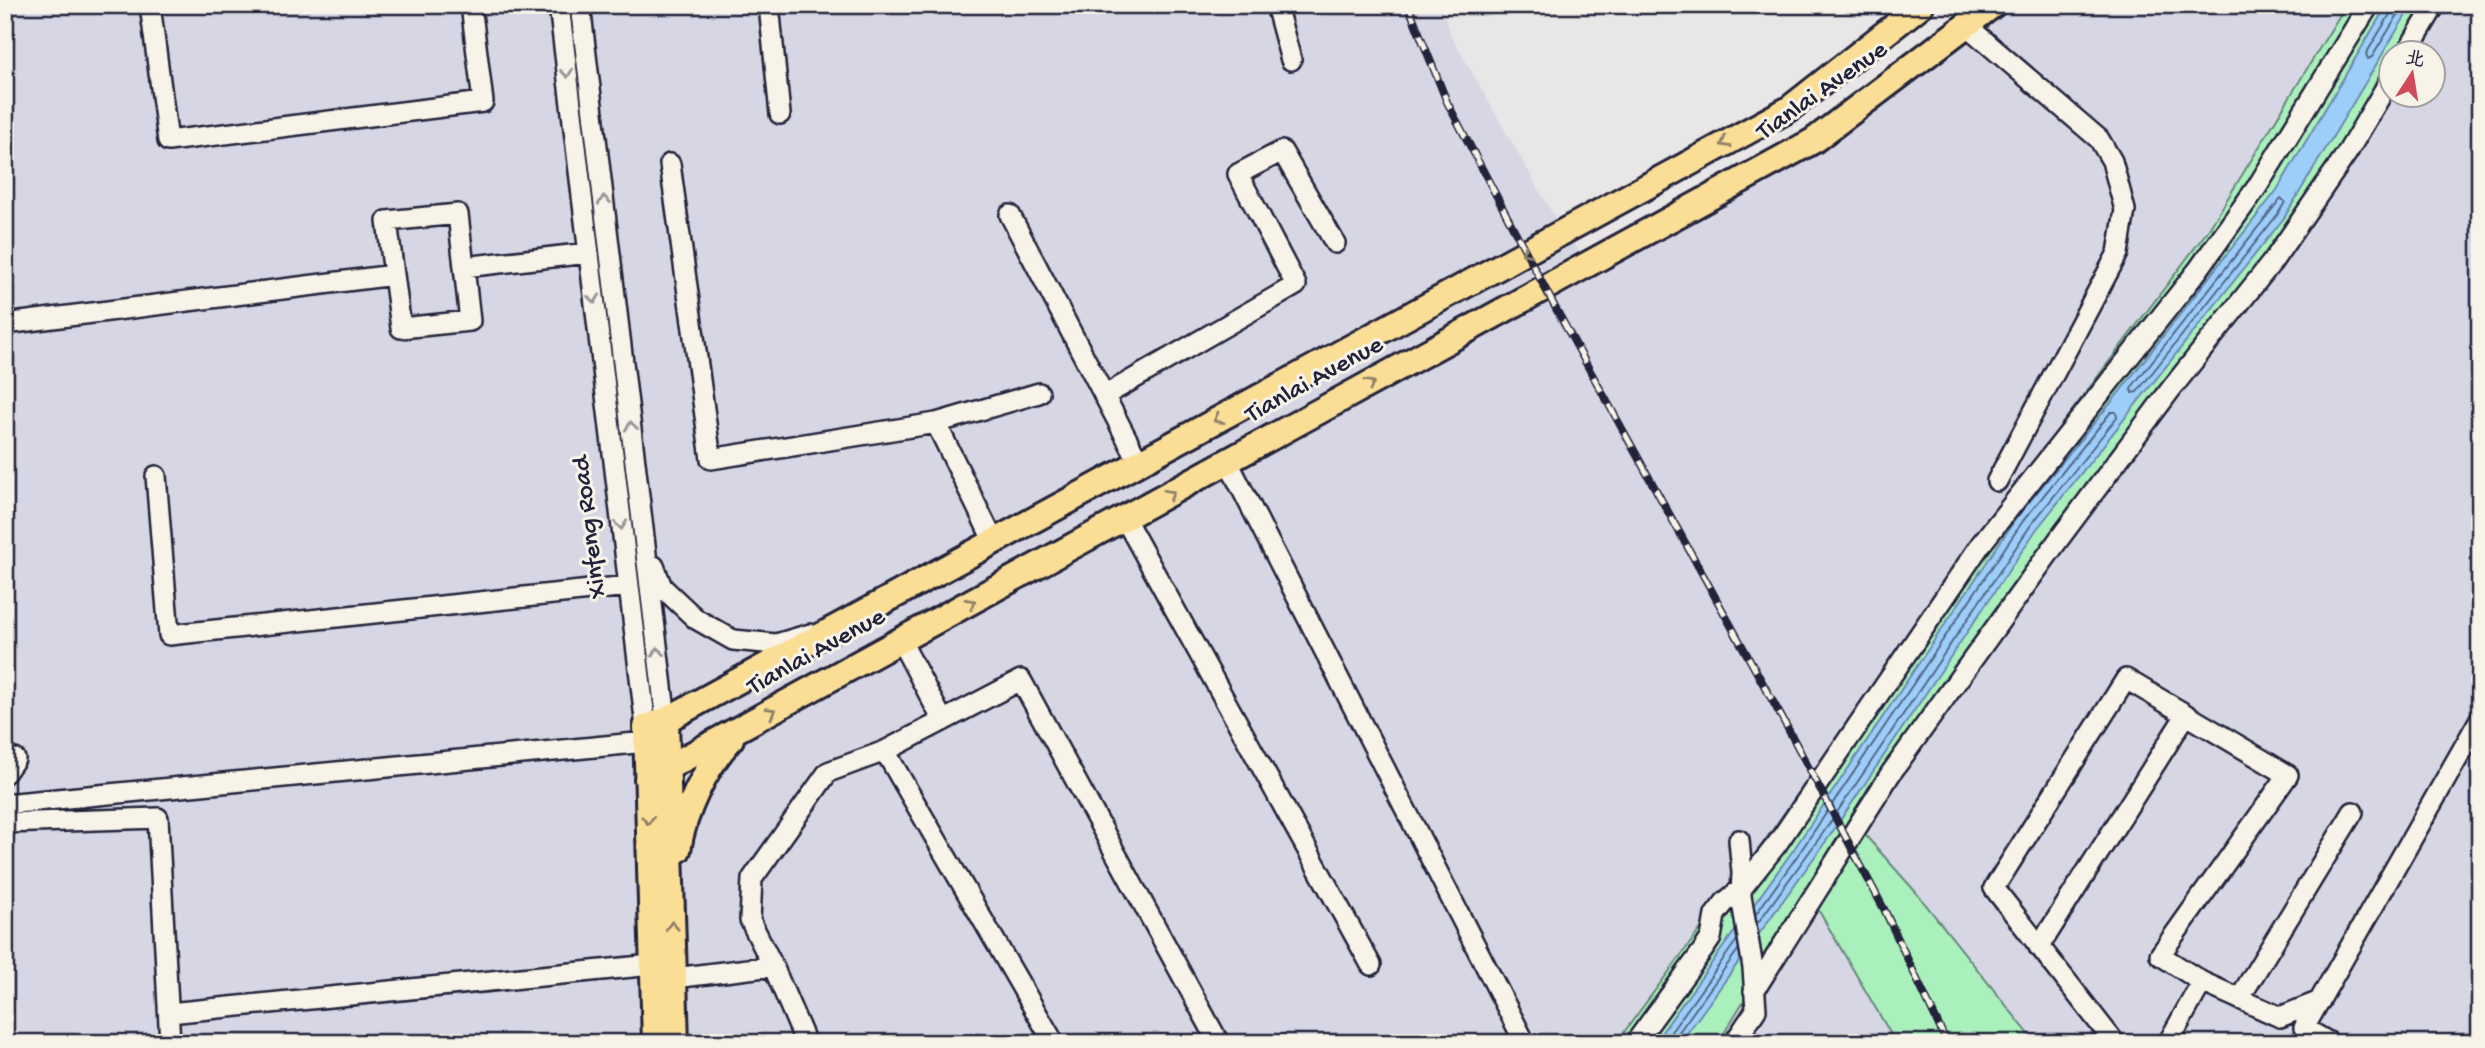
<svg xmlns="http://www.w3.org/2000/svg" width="2485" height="1048" viewBox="0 0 2485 1048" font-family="'Gochi Hand','LXGW WenKai TC',sans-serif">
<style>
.built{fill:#d6d6e4;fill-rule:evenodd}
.green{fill:#aaf0bc;stroke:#66897c;stroke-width:2}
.water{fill:#9dcefa;stroke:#6c89ae;stroke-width:2}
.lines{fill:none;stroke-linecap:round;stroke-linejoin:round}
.shore{stroke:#536787;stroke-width:2}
.minor-casing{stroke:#22223b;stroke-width:24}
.major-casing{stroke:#22223b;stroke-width:30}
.minor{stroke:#f7f3e8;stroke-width:19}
.major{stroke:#fbde96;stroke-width:24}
.rail-casing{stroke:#22223b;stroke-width:8}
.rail{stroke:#f7f3e8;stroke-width:5;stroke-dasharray:16;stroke-linecap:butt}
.oneway{stroke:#97959a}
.oneway2{stroke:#8e8068}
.labels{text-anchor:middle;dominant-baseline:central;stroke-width:6;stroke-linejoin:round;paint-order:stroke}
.street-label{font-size:26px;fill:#22223b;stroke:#f7f3e8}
</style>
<rect width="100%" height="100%" fill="#e8e6e6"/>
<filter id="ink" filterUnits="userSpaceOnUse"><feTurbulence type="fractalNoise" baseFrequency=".0143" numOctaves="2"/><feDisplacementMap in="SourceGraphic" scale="14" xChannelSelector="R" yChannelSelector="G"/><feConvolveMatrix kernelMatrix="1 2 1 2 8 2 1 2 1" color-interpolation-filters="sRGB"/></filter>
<g filter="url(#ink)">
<path class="built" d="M5 5H1441L1451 36 1563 232 1590 263 1813 141 1991 5H2480V1043H5ZM2390 52H2432V94H2390Z"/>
<path class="green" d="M2346 5H2435L2407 52H2390V80L2347 153 1829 861 1718 1043H1616L1742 873 2001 505 2209 229Z
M1858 827 1914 890 2036 1043H1896L1812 899Z"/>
<path class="water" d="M2387 5H2412L2284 218 2036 530 1829 837 1680 1043H1654L1794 849 2017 517 2113 400 2277 190Z"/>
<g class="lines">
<path class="shore" d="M2393 5 2392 11 2366 54 2368 59 2372 57 2404 5
M2281 198 2285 202 2278 214 2137 392 2132 393 2131 388Z
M1756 914 1800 852 2023 521 2111 412H2116L2117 417 2031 525 1823 833 1757 924
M1663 1043 1737 940
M1675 1043 1676 1036 1738 950"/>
<g class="minor-casing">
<path id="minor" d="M150 5 168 141 483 102 471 5
M559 5 646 727
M580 5 666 720
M769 5 780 114
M1276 5 1291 60
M1966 25 2099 139 2112 161 2125 210 2118 253 1997 481
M2407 52 2435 5
M670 164 711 459 936 423
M1010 215 1139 462
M464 267 470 321 401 328 387 221 458 214 464 267 588 253
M5 324 394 275
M1104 396 1296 285 1238 174 1282 151 1335 243
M1228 462 1525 1043
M156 476 169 635 628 586
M1125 519 1371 965
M994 542 936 423 1039 393
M654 566 662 587 696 619 733 640 776 644 810 634
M901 641 943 721
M5 773 15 759
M5 804 646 742
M5 823 158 818 170 1043
M2039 947 2186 715
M773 966 750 920 752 879 828 772 885 751
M674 978 773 966 806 1043
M1754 991 1891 773 2059 539 2171 389 2273 261 2347 153 2390 80
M2239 999 2353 812
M169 1013 652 965
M1054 1043 885 751 1021 680 1219 1043
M1635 1043 1703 950 1711 938 1715 915 1725 902 1742 888 1777 844 1981 544 2198 270 2257 187 2369 5
M1734 1043 1756 1010 1753 968 1741 896 1742 873 1739 840
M2115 1043 1994 888 2126 679 2288 775 2160 955 2202 982 2280 1017 2320 1001
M2168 1043 2202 982
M2330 1043 2304 1028 2480 719"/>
</g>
<g class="major-casing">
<path id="major" d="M666 720 676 1043
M647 779 1813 141 1993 5
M678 850C684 811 705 768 731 739
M655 1043 646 727 666 720 1789 109 1921 5"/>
</g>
<use href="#minor" class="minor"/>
<use href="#major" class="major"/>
<g class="rail-casing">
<path id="rail" d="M1408 5 1447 102 1556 309 1787 727 1884 909 1947 1043"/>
</g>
<use href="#rail" class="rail"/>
</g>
<defs><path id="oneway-chevron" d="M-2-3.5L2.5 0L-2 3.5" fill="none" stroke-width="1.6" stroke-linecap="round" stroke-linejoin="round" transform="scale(1.75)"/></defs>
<g class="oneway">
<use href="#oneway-chevron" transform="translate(567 73) rotate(83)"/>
<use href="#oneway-chevron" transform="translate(604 200) rotate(-97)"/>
<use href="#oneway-chevron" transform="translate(594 299) rotate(83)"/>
<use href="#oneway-chevron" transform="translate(631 426) rotate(-97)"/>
<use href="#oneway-chevron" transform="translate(621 525) rotate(83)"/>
<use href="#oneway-chevron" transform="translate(658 652) rotate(-97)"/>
</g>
<g class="oneway2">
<use href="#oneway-chevron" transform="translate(1725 143) rotate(151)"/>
<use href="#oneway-chevron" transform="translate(1526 252) rotate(151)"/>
<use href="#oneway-chevron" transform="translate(1370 384) rotate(-29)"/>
<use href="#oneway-chevron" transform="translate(1218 419) rotate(151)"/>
<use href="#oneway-chevron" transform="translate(1170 494) rotate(-29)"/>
<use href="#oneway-chevron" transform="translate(971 603) rotate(-29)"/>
<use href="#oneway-chevron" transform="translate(771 712) rotate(-29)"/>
<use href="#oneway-chevron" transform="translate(648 820) rotate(88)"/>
<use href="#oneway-chevron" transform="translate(672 926) rotate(-92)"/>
</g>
</g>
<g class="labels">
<g class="street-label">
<text transform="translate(1823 92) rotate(-35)">Tianlai Avenue</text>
<text transform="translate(1315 381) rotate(-29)">Tianlai Avenue</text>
<text transform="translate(591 527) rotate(-97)">Xinfeng Road</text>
<text transform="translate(817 653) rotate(-29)">Tianlai Avenue</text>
</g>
</g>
<rect width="2485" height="1048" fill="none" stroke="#f7f3e8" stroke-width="28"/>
<rect x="14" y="14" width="2457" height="1020" fill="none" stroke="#22223b" stroke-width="2.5" filter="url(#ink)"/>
<g transform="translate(2412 74) rotate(12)"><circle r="33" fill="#f7f3e8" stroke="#a29fa3" stroke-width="2"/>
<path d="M0-5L12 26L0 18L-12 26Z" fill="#d1495b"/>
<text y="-10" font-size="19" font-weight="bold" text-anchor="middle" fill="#22223b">北</text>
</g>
</svg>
